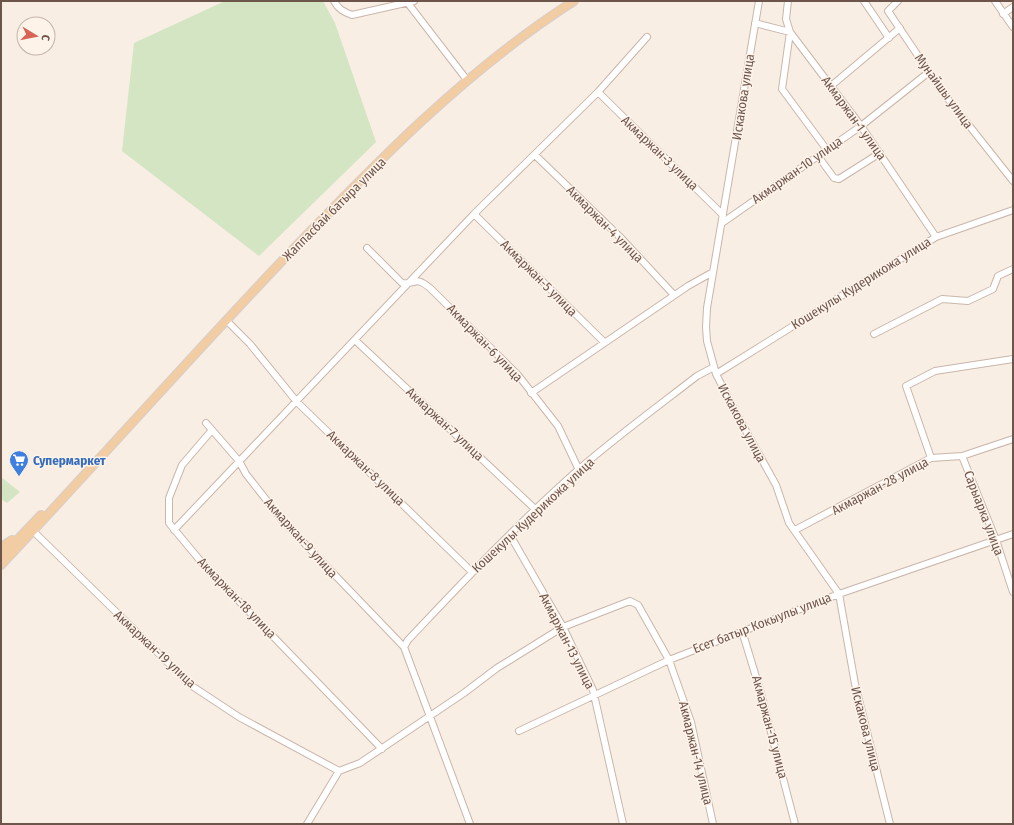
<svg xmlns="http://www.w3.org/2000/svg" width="1014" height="825" viewBox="0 0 1014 825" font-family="'Fira Sans Condensed',sans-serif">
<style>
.green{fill:#d4e5c3}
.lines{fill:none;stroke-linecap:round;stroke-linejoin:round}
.minor-casing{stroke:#c9b6ab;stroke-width:8}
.major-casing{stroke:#d6cfcd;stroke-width:10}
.minor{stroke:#fff;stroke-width:6}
.major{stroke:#f2cca2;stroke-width:8}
.labels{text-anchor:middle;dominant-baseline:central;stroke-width:3;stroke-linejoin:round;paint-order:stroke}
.street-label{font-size:13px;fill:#6e554c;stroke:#fdf3e9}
.shop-label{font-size:13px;font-weight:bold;fill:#366cbe;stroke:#fdf3e9;text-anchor:start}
</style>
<rect width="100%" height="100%" fill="#f9eee3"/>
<path class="green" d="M225 1H323L335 23 376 142 259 256 122 151 134 43Z
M1 477 20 492 7 503 1 499Z"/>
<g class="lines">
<g class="minor-casing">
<path id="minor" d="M334 1C338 9 344 12 352 15L414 1
M759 1 707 308 706 327 707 341 716 374 736 413 776 485 789 523 839 594 855 684 890 824
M788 1 786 19 790 32 782 89 827 150
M864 1 889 38
M898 1 888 11 941 90 1013 181
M995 1 1013 27
M407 2 467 80
M1003 14 1013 7
M755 23 790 32 861 126 936 237
M831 86 900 28
M598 92 723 215
M535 155 622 239 674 295
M818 156 834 178 839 179 880 153
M474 214 604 342
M722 223 861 126 929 72
M367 248 402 283C418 285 414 275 430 288L518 375 558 426 579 470
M226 320 250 344 297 402 472 572
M874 334 942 299 968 301 993 289 998 276 1013 269
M355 340 535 509
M716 374 936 237 1013 210
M531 393 688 286 713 272
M206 423 239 461 246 474 282 520 404 647 470 824
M212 430 182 465 169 498V523L203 564 382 749
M962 456 996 540 1013 592
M931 458 906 386 935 371 1013 359
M30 528 192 686 239 717 339 771
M174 530 474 214 598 92 647 37
M795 530 931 458 962 456 1013 439
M510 535 563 627 593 690 623 824
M742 631 760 690 795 824
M404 647 408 640C463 582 518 523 578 470 616 437 657 407 697 376L714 367
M519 731 669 660 839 594 1013 534
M307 824 339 771 360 763 464 693 497 668 563 627 630 601 638 605 669 660 691 722 713 824"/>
</g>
<g class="major-casing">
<path id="major" d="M1 547 12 540
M1 557 41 515
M1 565C95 465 186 362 281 262 372 167 463 72 574 1"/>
</g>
<use href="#minor" class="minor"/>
<use href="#major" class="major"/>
</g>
<defs>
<g id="supermarket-pin" transform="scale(1)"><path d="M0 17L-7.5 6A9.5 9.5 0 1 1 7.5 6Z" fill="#3f7fe0" stroke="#fdf3e9"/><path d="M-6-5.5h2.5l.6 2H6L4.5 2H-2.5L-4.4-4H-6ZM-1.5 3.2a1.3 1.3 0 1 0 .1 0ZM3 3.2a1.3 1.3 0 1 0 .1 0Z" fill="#fff"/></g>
</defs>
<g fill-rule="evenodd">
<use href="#supermarket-pin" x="19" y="460"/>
</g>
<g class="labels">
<g class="street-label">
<text transform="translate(944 91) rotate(54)">Мунайшы улица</text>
<text transform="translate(743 97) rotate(-81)">Искакова улица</text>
<text transform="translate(854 118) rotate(54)">Акмаржан-1 улица</text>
<text transform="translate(660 153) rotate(44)">Акмаржан-3 улица</text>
<text transform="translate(797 170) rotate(-35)">Акмаржан-10 улица</text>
<text transform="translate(334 209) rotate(-45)">Жаппасбай батыра улица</text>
<text transform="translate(605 224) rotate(45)">Акмаржан-4 улица</text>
<text transform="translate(539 278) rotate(45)">Акмаржан-5 улица</text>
<text transform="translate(861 283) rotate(-32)">Кошекулы Кудерикожа улица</text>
<text transform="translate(485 343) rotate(46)">Акмаржан-6 улица</text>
<text transform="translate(742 423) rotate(62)">Искакова улица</text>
<text transform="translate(445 424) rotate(43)">Акмаржан-7 улица</text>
<text transform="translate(366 468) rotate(44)">Акмаржан-8 улица</text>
<text transform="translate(880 486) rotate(-28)">Акмаржан-28 улица</text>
<text transform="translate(984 513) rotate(69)">Сарыарка улица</text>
<text transform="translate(533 515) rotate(-43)">Кошекулы Кудерикожа улица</text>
<text transform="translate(301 538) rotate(48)">Акмаржан-9 улица</text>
<text transform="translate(237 598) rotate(46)">Акмаржан-18 улица</text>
<text transform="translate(762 623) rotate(-21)">Есет батыр Кокыулы улица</text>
<text transform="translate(567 641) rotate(63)">Акмаржан-13 улица</text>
<text transform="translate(155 649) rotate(43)">Акмаржан-19 улица</text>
<text transform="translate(770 727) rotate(75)">Акмаржан-15 улица</text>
<text transform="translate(866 729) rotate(76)">Искакова улица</text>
<text transform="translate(696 753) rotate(76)">Акмаржан-14 улица</text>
</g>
<g class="shop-label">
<text x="33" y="460">Супермаркет</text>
</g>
</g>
<rect width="1014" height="825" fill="none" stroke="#6e554c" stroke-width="4"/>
<g transform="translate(36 36) rotate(100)"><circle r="19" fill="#fdf3e9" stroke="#c4b4aa"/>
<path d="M0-3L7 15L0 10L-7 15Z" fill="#d76455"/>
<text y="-6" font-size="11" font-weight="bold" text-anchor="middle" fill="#6e554c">С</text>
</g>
</svg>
